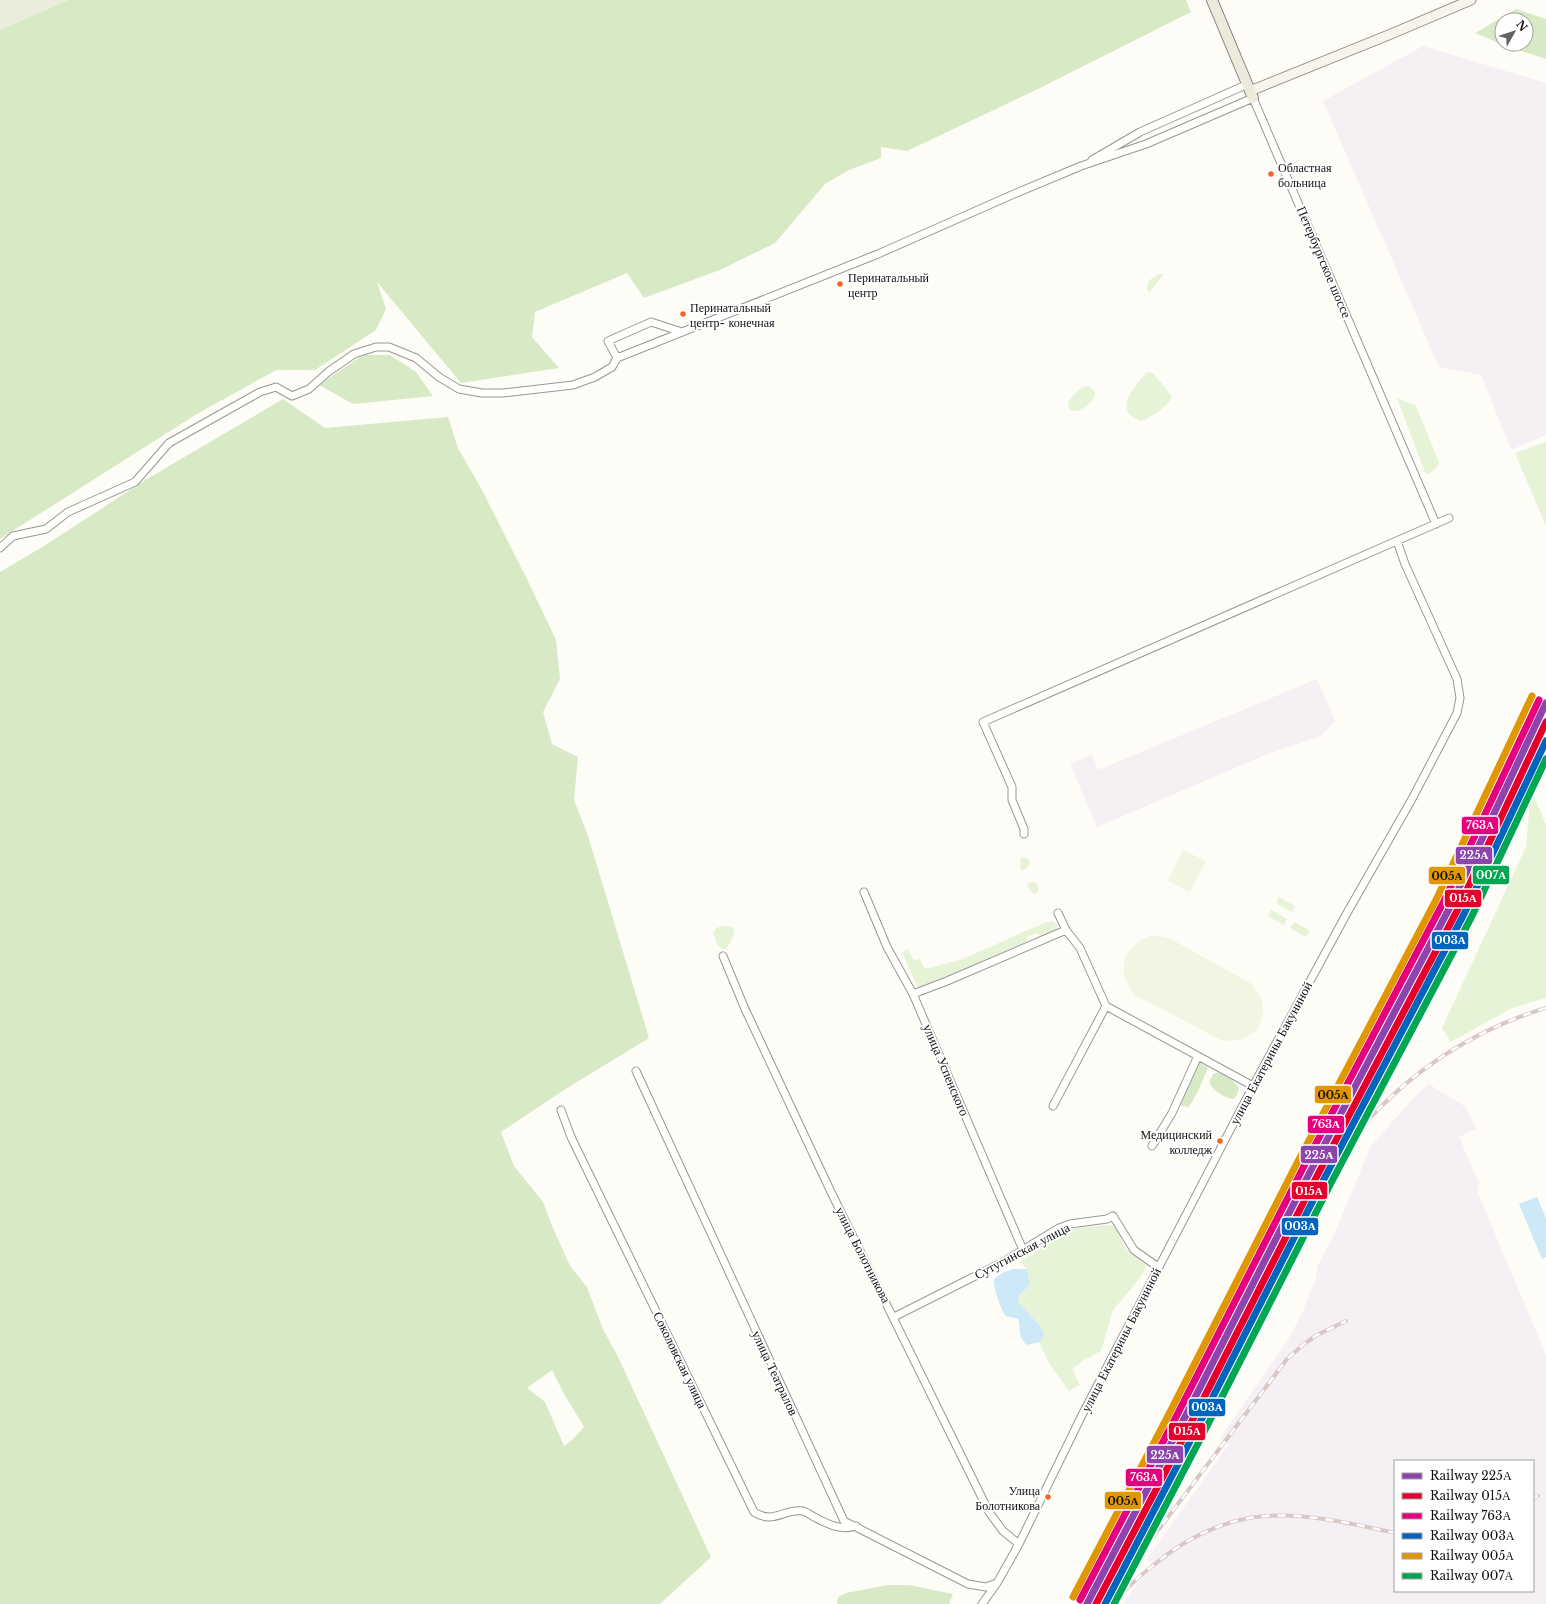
<svg xmlns="http://www.w3.org/2000/svg" width="1546" height="1604" viewBox="0 0 1546 1604" font-family="'Libre Baskerville',serif">
<style>
.industrial{fill:#f5f0f3;fill-rule:evenodd}
.green{fill:#e7f3d7}
.forest{fill:#d8eac5;fill-rule:evenodd}
.cemetery{fill:#e9eedb}
.pitch{fill:#f0f6e1}
.water{fill:#cde8f7}
.lines{fill:none;stroke-linecap:round;stroke-linejoin:round}
.minor-casing{stroke:#979795;stroke-width:9}
.secondary-casing{stroke:#8e8d8b;stroke-width:11}
.primary-casing{stroke:#858482;stroke-width:12}
.minor{stroke:#fffffe;stroke-width:7}
.secondary{stroke:#f6f4eb;stroke-width:9}
.primary{stroke:#ede9dc;stroke-width:10}
.rail-casing{stroke:#d9c6c7;stroke-width:4}
.rail{stroke:#fff;stroke-width:2.5;stroke-dasharray:8;stroke-linecap:butt}
.rail-1-casing{stroke:#fff;stroke-width:10}
.rail-2-casing{stroke:#fff;stroke-width:10}
.rail-3-casing{stroke:#fff;stroke-width:10}
.rail-4-casing{stroke:#fff;stroke-width:10}
.rail-5-casing{stroke:#fff;stroke-width:10}
.rail-6-casing{stroke:#fff;stroke-width:10}
.rail-1{stroke:#8e44ad;stroke-width:7}
.rail-2{stroke:#e4002b;stroke-width:7}
.rail-3{stroke:#e5007d;stroke-width:7}
.rail-4{stroke:#0065bd;stroke-width:7}
.rail-5{stroke:#e09702;stroke-width:7}
.rail-6{stroke:#00a651;stroke-width:7}
.bus-dot{fill:#f26522;stroke:#fff;stroke-width:1.5}
.labels{text-anchor:middle;dominant-baseline:central;stroke-width:4;stroke-linejoin:round;paint-order:stroke}
.bus-label{font-size:12px;fill:#111;stroke:#fff;text-anchor:start}
.street-label{font-size:13px;fill:#111;stroke:#fff}
.line-badge{stroke:#fff;stroke-width:1.5}
.badge-label{font-size:11px;text-anchor:middle;font-weight:bold;fill:#fff}
.pale-badge-label{font-size:11px;text-anchor:middle;font-weight:bold;fill:#111}
</style>
<rect width="100%" height="100%" fill="#fdfcf7"/>
<path class="industrial" d="M1423 46 1546 83V435L1511 450 1481 375 1439 367 1323 101Z
M1317 679 1335 721 1321 736 1265 755 1097 827 1070 764 1092 754 1098 770Z
M1429 1084 1464 1106 1469 1113 1476 1129 1459 1137 1479 1183 1477 1191 1546 1355V1604H1123L1141 1579 1154 1568 1147 1559 1229 1444 1220 1438 1288 1340 1303 1311 1316 1279 1318 1265 1333 1237 1371 1146 1419 1092ZM1395 1461H1533V1591H1395Z"/>
<path class="green" d="M1160 274H1164L1149 293 1147 288C1148 280 1153 276 1160 274Z
M1147 372 1153 373 1172 396C1170 405 1150 418 1141 421 1111 411 1135 386 1147 372Z
M1089 386 1095 392C1096 401 1079 415 1070 410L1068 403C1071 396 1081 386 1089 386Z
M1397 398 1416 406 1439 462C1438 468 1432 473 1426 475Z
M1546 442V526L1515 453Z
M1531 790 1546 824V998L1512 1008 1451 1042 1442 1028 1526 847Z
M1023 857 1028 859 1030 863 1027 868 1022 871 1020 867 1021 858Z
M1033 882C1038 883 1040 887 1038 892L1034 894 1030 890 1027 884Z
M1279 897 1295 906 1292 912 1276 903Z
M1271 910 1287 919 1284 925 1268 916Z
M1053 921 1057 925V931L1040 938 1038 933 1027 937 1028 943 918 988 902 952 908 949 914 961 919 958 925 969 960 960 1044 923Z
M1294 922 1310 931 1306 937 1290 928Z
M723 926C742 925 732 940 726 949H722L718 946 713 933 716 928Z
M1105 1225 1116 1226 1125 1248 1147 1266 1136 1283 1113 1310 1101 1351 1084 1360 1072 1369 1080 1385 1069 1391 1050 1365 1039 1342 1044 1336 1036 1321 1025 1310 1018 1301 1019 1295 1024 1291 1030 1284 1027 1269 1020 1262 1070 1229Z"/>
<path class="forest" d="M0 0H1186L1191 12 1038 89 907 151 881 147V158L849 170 825 184 775 243 720 270 644 298 627 273 535 312 532 337 559 368 461 383 377 282 386 309 376 330 315 370H276L197 414 0 539Z
M1516 9 1546 19V59L1506 46 1475 33ZM1502 20H1526V44H1502Z
M363 355H390L416 372 433 396 353 404 319 385Z
M283 399 325 428 448 417 458 448 482 490 527 579 556 640 560 679 543 712 552 744 578 757 574 800 588 836 649 1038 564 1090 501 1132 514 1166 543 1202 552 1226 570 1266 587 1287 602 1327 619 1359 711 1557 660 1604H0V572L44 546 147 479ZM552 1370 564 1394 584 1427 572 1440 564 1446 545 1402 527 1388Z
M1199 1062 1208 1068 1197 1093 1189 1107 1178 1105Z
M1214 1073C1225 1072 1233 1080 1239 1088L1237 1095 1234 1099C1224 1098 1213 1091 1209 1082Z
M888 1585H909L953 1594 949 1604H837L838 1597 846 1593Z"/>
<path class="cemetery" d="M0 0H69L0 30Z"/>
<path class="pitch" d="M1183 850 1206 861 1190 892 1168 881Z
M1150 936H1160L1169 938 1250 983C1278 1009 1258 1047 1221 1040L1135 995C1115 973 1122 947 1150 936Z"/>
<path class="water" d="M1537 1197 1546 1218V1257L1542 1259 1519 1204Z
M1013 1269H1027L1030 1284 1024 1291 1019 1295 1018 1301C1026 1313 1041 1322 1044 1336L1039 1342 1027 1345C1016 1335 1022 1330 1018 1319L1006 1316C1001 1309 993 1288 994 1279L1002 1273Z"/>
<g class="lines">
<g class="minor-casing">
<path id="minor" d="M1092 160 1140 132 1248 84
M682 332 651 322 608 341 617 358 878 254 1014 194 1081 166 1146 144 1253 98 1436 524
M0 548 13 536 46 529 68 512 135 482 169 443 260 392 276 387 292 396 309 389 328 372 354 354 376 347H389L416 358 439 377 459 389 482 393H503L573 385 595 377 612 367 617 358
M1024 834V829L1012 800V787L983 722 1449 518
M864 892 887 947 913 994 1023 1250
M1058 913 1066 930 1080 948 1106 1006 1253 1086
M723 956 745 1009 831 1192 989 1512 1003 1531 1019 1544
M913 994 947 981 1066 930
M636 1071 844 1521 968 1584 986 1587 997 1583
M1053 1106 1106 1006
M561 1110 571 1137 754 1512C774 1525 784 1508 803 1511 806 1512 811 1515 814 1517 828 1524 840 1531 856 1526
M1152 1146 1172 1113 1198 1056
M894 1317 1003 1262 1059 1228 1070 1224 1107 1219 1113 1216 1134 1250 1158 1267
M982 1604 997 1583 1019 1544 1083 1413 1253 1086 1347 913 1412 799 1457 713 1460 698 1457 679 1405 564 1397 541"/>
</g>
<g class="secondary-casing">
<path id="secondary" d="M1250 91 1391 34 1471 0"/>
</g>
<g class="primary-casing">
<path id="primary" d="M1212 0 1253 98"/>
</g>
<use href="#minor" class="minor"/>
<use href="#secondary" class="secondary"/>
<use href="#primary" class="primary"/>
<g class="rail-casing">
<path id="rail" d="M1328 1174C1377 1094 1456 1035 1546 1008
M1533 1498 1538 1496
M1153 1537 1287 1359 1304 1344 1317 1335 1346 1321
M1099 1604 1321 1175 1350 1121 1383 1068 1446 947 1492 857 1546 740
M1114 1604C1124 1589 1141 1575 1155 1564 1186 1538 1225 1519 1265 1516 1309 1513 1353 1524 1395 1533"/>
</g>
<use href="#rail" class="rail"/>
<g class="rail-1-casing">
<path id="rail-1" d="M1087 1604 1183 1421 1310 1172 1450 907 1546 703"/>
</g>
<g class="rail-2-casing">
<path id="rail-2" d="M1096 1604 1190 1425 1317 1176 1457 911 1546 722"/>
</g>
<g class="rail-3-casing">
<path id="rail-3" d="M1080 1600 1176 1417 1303 1168 1443 903 1539 700"/>
</g>
<g class="rail-4-casing">
<path id="rail-4" d="M1105 1604 1197 1428 1324 1179 1464 914 1546 741"/>
</g>
<g class="rail-5-casing">
<path id="rail-5" d="M1073 1597 1169 1414 1296 1165 1436 900 1532 696"/>
</g>
<g class="rail-6-casing">
<path id="rail-6" d="M1114 1604 1204 1432 1331 1183 1471 918 1546 759"/>
</g>
<use href="#rail-1" class="rail-1"/>
<use href="#rail-2" class="rail-2"/>
<use href="#rail-3" class="rail-3"/>
<use href="#rail-4" class="rail-4"/>
<use href="#rail-5" class="rail-5"/>
<use href="#rail-6" class="rail-6"/>
</g>
<g class="bus-dot">
<circle cx="1271" cy="174" r="3.5"/>
<circle cx="840" cy="284" r="3.5"/>
<circle cx="683" cy="314" r="3.5"/>
<circle cx="1220" cy="1141" r="3.5"/>
<circle cx="1048" cy="1497" r="3.5"/>
</g>
<g class="labels">
<g class="bus-label">
<text x="1278" y="167">Областная<tspan x="1278" dy="15">больница</tspan></text>
<text x="848" y="277">Перинатальный<tspan x="848" dy="15">центр</tspan></text>
<text x="690" y="307">Перинатальный<tspan x="690" dy="15">центр- конечная</tspan></text>
<text x="1212" y="1134" text-anchor="end">Медицинский<tspan x="1212" dy="15">колледж</tspan></text>
<text x="1040" y="1490" text-anchor="end">Улица<tspan x="1040" dy="15">Болотникова</tspan></text>
</g>
<g class="street-label">
<text transform="translate(1324 262) rotate(67)">Петербургское шоссе</text>
<text transform="translate(1271 1053) rotate(-62)">улица Екатерины Бакуниной</text>
<text transform="translate(946 1070) rotate(67)">улица Успенского</text>
<text transform="translate(1022 1251) rotate(-28)">Сутугинская улица</text>
<text transform="translate(863 1255) rotate(63)">улица Болотникова</text>
<text transform="translate(1121 1340) rotate(-63)">улица Екатерины Бакуниной</text>
<text transform="translate(680 1360) rotate(64)">Соколовская улица</text>
<text transform="translate(775 1373) rotate(65)">улица Театралов</text>
</g>
</g>
<g class="line-badge">
<rect x="1461" y="816" width="38" height="19" rx="4" fill="#e5007d"/>
<rect x="1455" y="846" width="38" height="19" rx="4" fill="#8e44ad"/>
<rect x="1472" y="865" width="38" height="20" rx="4" fill="#00a651"/>
<rect x="1428" y="866" width="38" height="19" rx="4" fill="#e09702"/>
<rect x="1444" y="889" width="38" height="19" rx="4" fill="#e4002b"/>
<rect x="1431" y="931" width="38" height="19" rx="4" fill="#0065bd"/>
<rect x="1314" y="1085" width="38" height="19" rx="4" fill="#e09702"/>
<rect x="1307" y="1115" width="38" height="19" rx="4" fill="#e5007d"/>
<rect x="1300" y="1145" width="38" height="19" rx="4" fill="#8e44ad"/>
<rect x="1291" y="1181" width="37" height="19" rx="4" fill="#e4002b"/>
<rect x="1281" y="1217" width="38" height="19" rx="4" fill="#0065bd"/>
<rect x="1188" y="1398" width="38" height="19" rx="4" fill="#0065bd"/>
<rect x="1168" y="1422" width="38" height="19" rx="4" fill="#e4002b"/>
<rect x="1146" y="1445" width="38" height="19" rx="4" fill="#8e44ad"/>
<rect x="1125" y="1468" width="38" height="19" rx="4" fill="#e5007d"/>
<rect x="1104" y="1491" width="38" height="19" rx="4" fill="#e09702"/>
</g>
<g class="badge-label">
<text x="1480" y="829">763А</text>
<text x="1474" y="859">225А</text>
<text x="1491" y="879">007А</text>
<text x="1463" y="902">015А</text>
<text x="1450" y="944">003А</text>
<text x="1326" y="1128">763А</text>
<text x="1319" y="1159">225А</text>
<text x="1309" y="1195">015А</text>
<text x="1300" y="1230">003А</text>
<text x="1207" y="1411">003А</text>
<text x="1187" y="1435">015А</text>
<text x="1165" y="1459">225А</text>
<text x="1144" y="1481">763А</text>
</g>
<g class="pale-badge-label">
<text x="1447" y="880">005А</text>
<text x="1333" y="1099">005А</text>
<text x="1123" y="1505">005А</text>
</g>
<rect x="1394" y="1460" width="140" height="132" fill="#ffffff" stroke="#a0a0a0"/>
<rect x="1402" y="1473" width="20" height="6" fill="#8e44ad" stroke="#a0a0a0"/>
<text x="1430" y="1480" font-size="12" fill="#111111">Railway 225А</text>
<rect x="1402" y="1493" width="20" height="6" fill="#e4002b" stroke="#a0a0a0"/>
<text x="1430" y="1500" font-size="12" fill="#111111">Railway 015А</text>
<rect x="1402" y="1513" width="20" height="6" fill="#e5007d" stroke="#a0a0a0"/>
<text x="1430" y="1520" font-size="12" fill="#111111">Railway 763А</text>
<rect x="1402" y="1533" width="20" height="6" fill="#0065bd" stroke="#a0a0a0"/>
<text x="1430" y="1540" font-size="12" fill="#111111">Railway 003А</text>
<rect x="1402" y="1553" width="20" height="6" fill="#e09702" stroke="#a0a0a0"/>
<text x="1430" y="1560" font-size="12" fill="#111111">Railway 005А</text>
<rect x="1402" y="1573" width="20" height="6" fill="#00a651" stroke="#a0a0a0"/>
<text x="1430" y="1580" font-size="12" fill="#111111">Railway 007А</text>
<g transform="translate(1514 32) rotate(51)"><circle r="19" fill="#ffffff" stroke="#a0a0a0"/>
<path d="M0-3L7 15L0 10L-7 15Z" fill="#646362"/>
<text y="-6" font-size="11" font-weight="bold" text-anchor="middle" fill="#111111">N</text>
</g>
</svg>
